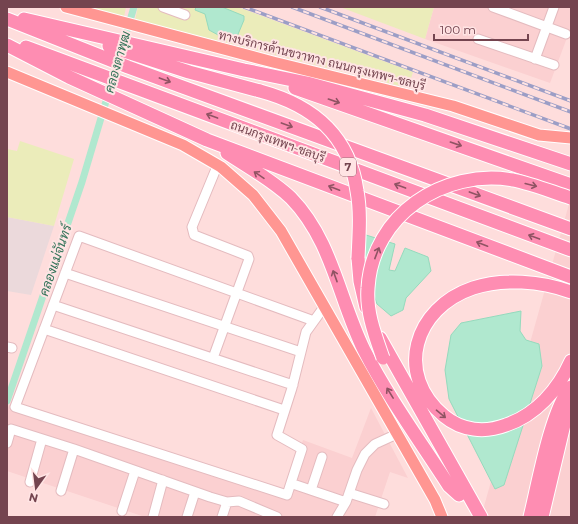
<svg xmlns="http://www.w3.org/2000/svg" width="578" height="524" viewBox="0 0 578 524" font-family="Montserrat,Sarabun,sans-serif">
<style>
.residential{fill:#fbd0d1}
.industrial{fill:#ebd9db}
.green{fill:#ebecba}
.water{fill:#b0e8cf;stroke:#95dabd}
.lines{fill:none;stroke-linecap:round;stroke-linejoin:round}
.canal{stroke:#b0e8cf;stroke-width:7}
.minor-casing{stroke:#e4bbbf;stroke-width:11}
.major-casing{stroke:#fff;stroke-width:13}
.highway-casing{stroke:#fff;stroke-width:15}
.minor{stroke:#fff;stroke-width:9}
.major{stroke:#ff9692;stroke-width:11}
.highway{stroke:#fe8db2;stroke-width:13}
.rail-casing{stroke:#9c9ec6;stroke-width:3.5}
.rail{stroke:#ffe4e4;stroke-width:2;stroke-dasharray:6;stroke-linecap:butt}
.highway-bridge-casing{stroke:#fff;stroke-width:15;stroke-linecap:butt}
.highway-bridge{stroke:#fe8db2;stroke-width:13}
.oneway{stroke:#905363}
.labels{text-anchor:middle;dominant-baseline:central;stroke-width:4;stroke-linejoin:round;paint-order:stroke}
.shield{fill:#ffe4e4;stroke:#9e747c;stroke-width:1}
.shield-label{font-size:11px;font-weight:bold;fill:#74444f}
.street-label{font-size:12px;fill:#74444f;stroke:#ffe4e4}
.water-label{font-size:13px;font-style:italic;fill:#35745a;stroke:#ffe4e4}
</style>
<rect width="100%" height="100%" fill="#fedddc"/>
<path class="residential" d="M434 7H571V27L550 83 425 39Z
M571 197V517H481Z
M9 405 285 495 303 440 352 458 371 408 408 478 390 472 375 517H145L7 471V411Z"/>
<path class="industrial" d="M7 217 54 226 31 295 7 291Z"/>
<path class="green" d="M84 7H126L124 17Z
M138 7H238L413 72 408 88 135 20Z
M340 7H434L425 39Z
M20 141 74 159 54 226 7 217V149L17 151Z"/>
<path class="water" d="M196 7H222L244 16V20L236 39 220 36 209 30 205 14 195 10Z
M366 235 395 244 389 270 395 271 405 248 428 257 431 271 406 298 403 310 391 316 377 304 356 244Z
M521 311 520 331 526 340 539 344 542 366 504 485 495 489 449 399 445 370 451 335 461 323Z"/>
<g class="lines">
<path class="canal" d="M7 401 82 182 134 7"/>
<g class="minor-casing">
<path id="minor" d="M163 7 185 15
M493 7 566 34
M478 39 554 65
M535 59 554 7
M65 273 301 352
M53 305 293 385
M314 321 79 236 15 407 287 495 302 449 277 435 292 388 306 332 324 307
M44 329 284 410
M7 347 12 348
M213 358 249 259 248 256 194 235 192 227 218 164
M7 443 11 429 74 449 210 497 227 502 239 501 277 517
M30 482 42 439
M296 485 346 502
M311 490 322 457
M61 491 74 449
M349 493 384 504
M122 511 135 471
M153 517 163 480
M187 517 195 492
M222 517 227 502
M337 517 346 502 357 470 365 454 375 444 397 434"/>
</g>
<g class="major-casing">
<path id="major" d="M66 7 273 62 453 106 539 135 571 138
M7 72 183 145 221 167 253 195 281 231 435 500 442 517"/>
</g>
<g class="highway-casing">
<path id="highway" d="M7 19 128 67 571 229
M24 19 244 70 307 83 425 115 571 164
M7 45 69 77 207 140 571 277
M109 46 189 72 260 91
M26 47 571 250
M295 88 571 185
M227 153C248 167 272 180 291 198 332 240 339 299 364 350 388 397 420 441 449 486L459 495
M358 258 360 281 366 307
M571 292C541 281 503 278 473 288 414 308 394 374 444 416 462 431 485 433 506 425 536 415 558 390 571 361
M380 338 481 517
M530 517C538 485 551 410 571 387
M542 517 571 395"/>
</g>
<use href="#minor" class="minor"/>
<use href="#major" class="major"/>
<use href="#highway" class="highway"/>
<g class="rail-casing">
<path id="rail" d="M244 7 571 129
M292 7 571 112
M320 7 571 101"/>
</g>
<use href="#rail" class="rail"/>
<g class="highway-bridge-casing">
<path id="highway-bridge" d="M260 91C312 105 349 134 357 191 361 213 359 235 358 258
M383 358C375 335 366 312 368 288 372 215 444 168 513 180 533 184 552 192 571 198"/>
</g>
<use href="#highway-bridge" class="highway-bridge"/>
</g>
<defs><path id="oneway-shaft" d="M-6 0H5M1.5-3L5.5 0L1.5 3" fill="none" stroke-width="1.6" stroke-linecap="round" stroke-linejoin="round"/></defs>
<g class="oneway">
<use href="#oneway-shaft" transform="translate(165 80) rotate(20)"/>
<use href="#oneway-shaft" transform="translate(334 101) rotate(19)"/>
<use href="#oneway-shaft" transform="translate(212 116) rotate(-160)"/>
<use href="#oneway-shaft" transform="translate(287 125) rotate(20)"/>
<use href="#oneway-shaft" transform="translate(456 144) rotate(19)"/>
<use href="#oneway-shaft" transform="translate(259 175) rotate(-146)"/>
<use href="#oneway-shaft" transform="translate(531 185) rotate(14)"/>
<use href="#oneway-shaft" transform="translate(400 186) rotate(-160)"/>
<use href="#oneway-shaft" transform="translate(334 188) rotate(-159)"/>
<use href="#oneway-shaft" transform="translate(475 194) rotate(20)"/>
<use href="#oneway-shaft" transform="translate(534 237) rotate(-160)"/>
<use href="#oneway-shaft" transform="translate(482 244) rotate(-159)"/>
<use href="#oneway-shaft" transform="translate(377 253) rotate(-69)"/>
<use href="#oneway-shaft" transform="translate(335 276) rotate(-110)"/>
<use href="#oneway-shaft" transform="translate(390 393) rotate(-122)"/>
<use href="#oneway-shaft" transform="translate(441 414) rotate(40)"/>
</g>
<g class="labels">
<rect class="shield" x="340" y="158" width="16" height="18" rx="3"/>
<g class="shield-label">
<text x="348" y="167">7</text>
</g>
<g class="street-label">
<text transform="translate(322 60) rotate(14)">ทางบริการด้านขวาทาง ถนนกรุงเทพฯ-ชลบุรี</text>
<text transform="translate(278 141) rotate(20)">ถนนกรุงเทพฯ-ชลบุรี</text>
</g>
<g class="water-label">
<text transform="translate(117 62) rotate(-74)">คลองตาพุฒ</text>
<text transform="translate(55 260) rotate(-71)">คลองแม่จันทร์</text>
</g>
</g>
<rect width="578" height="524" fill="none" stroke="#74444f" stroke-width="16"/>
<g transform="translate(36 488) rotate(194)" stroke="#ffe4e4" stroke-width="3" paint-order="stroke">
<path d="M0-3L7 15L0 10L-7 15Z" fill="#74444f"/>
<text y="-6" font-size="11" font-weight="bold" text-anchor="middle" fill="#74444f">N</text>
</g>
<path d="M434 34v6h94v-6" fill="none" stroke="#74444f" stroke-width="2"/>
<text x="440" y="34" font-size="12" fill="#74444f" stroke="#ffe4e4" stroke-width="3" paint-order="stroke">100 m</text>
</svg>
